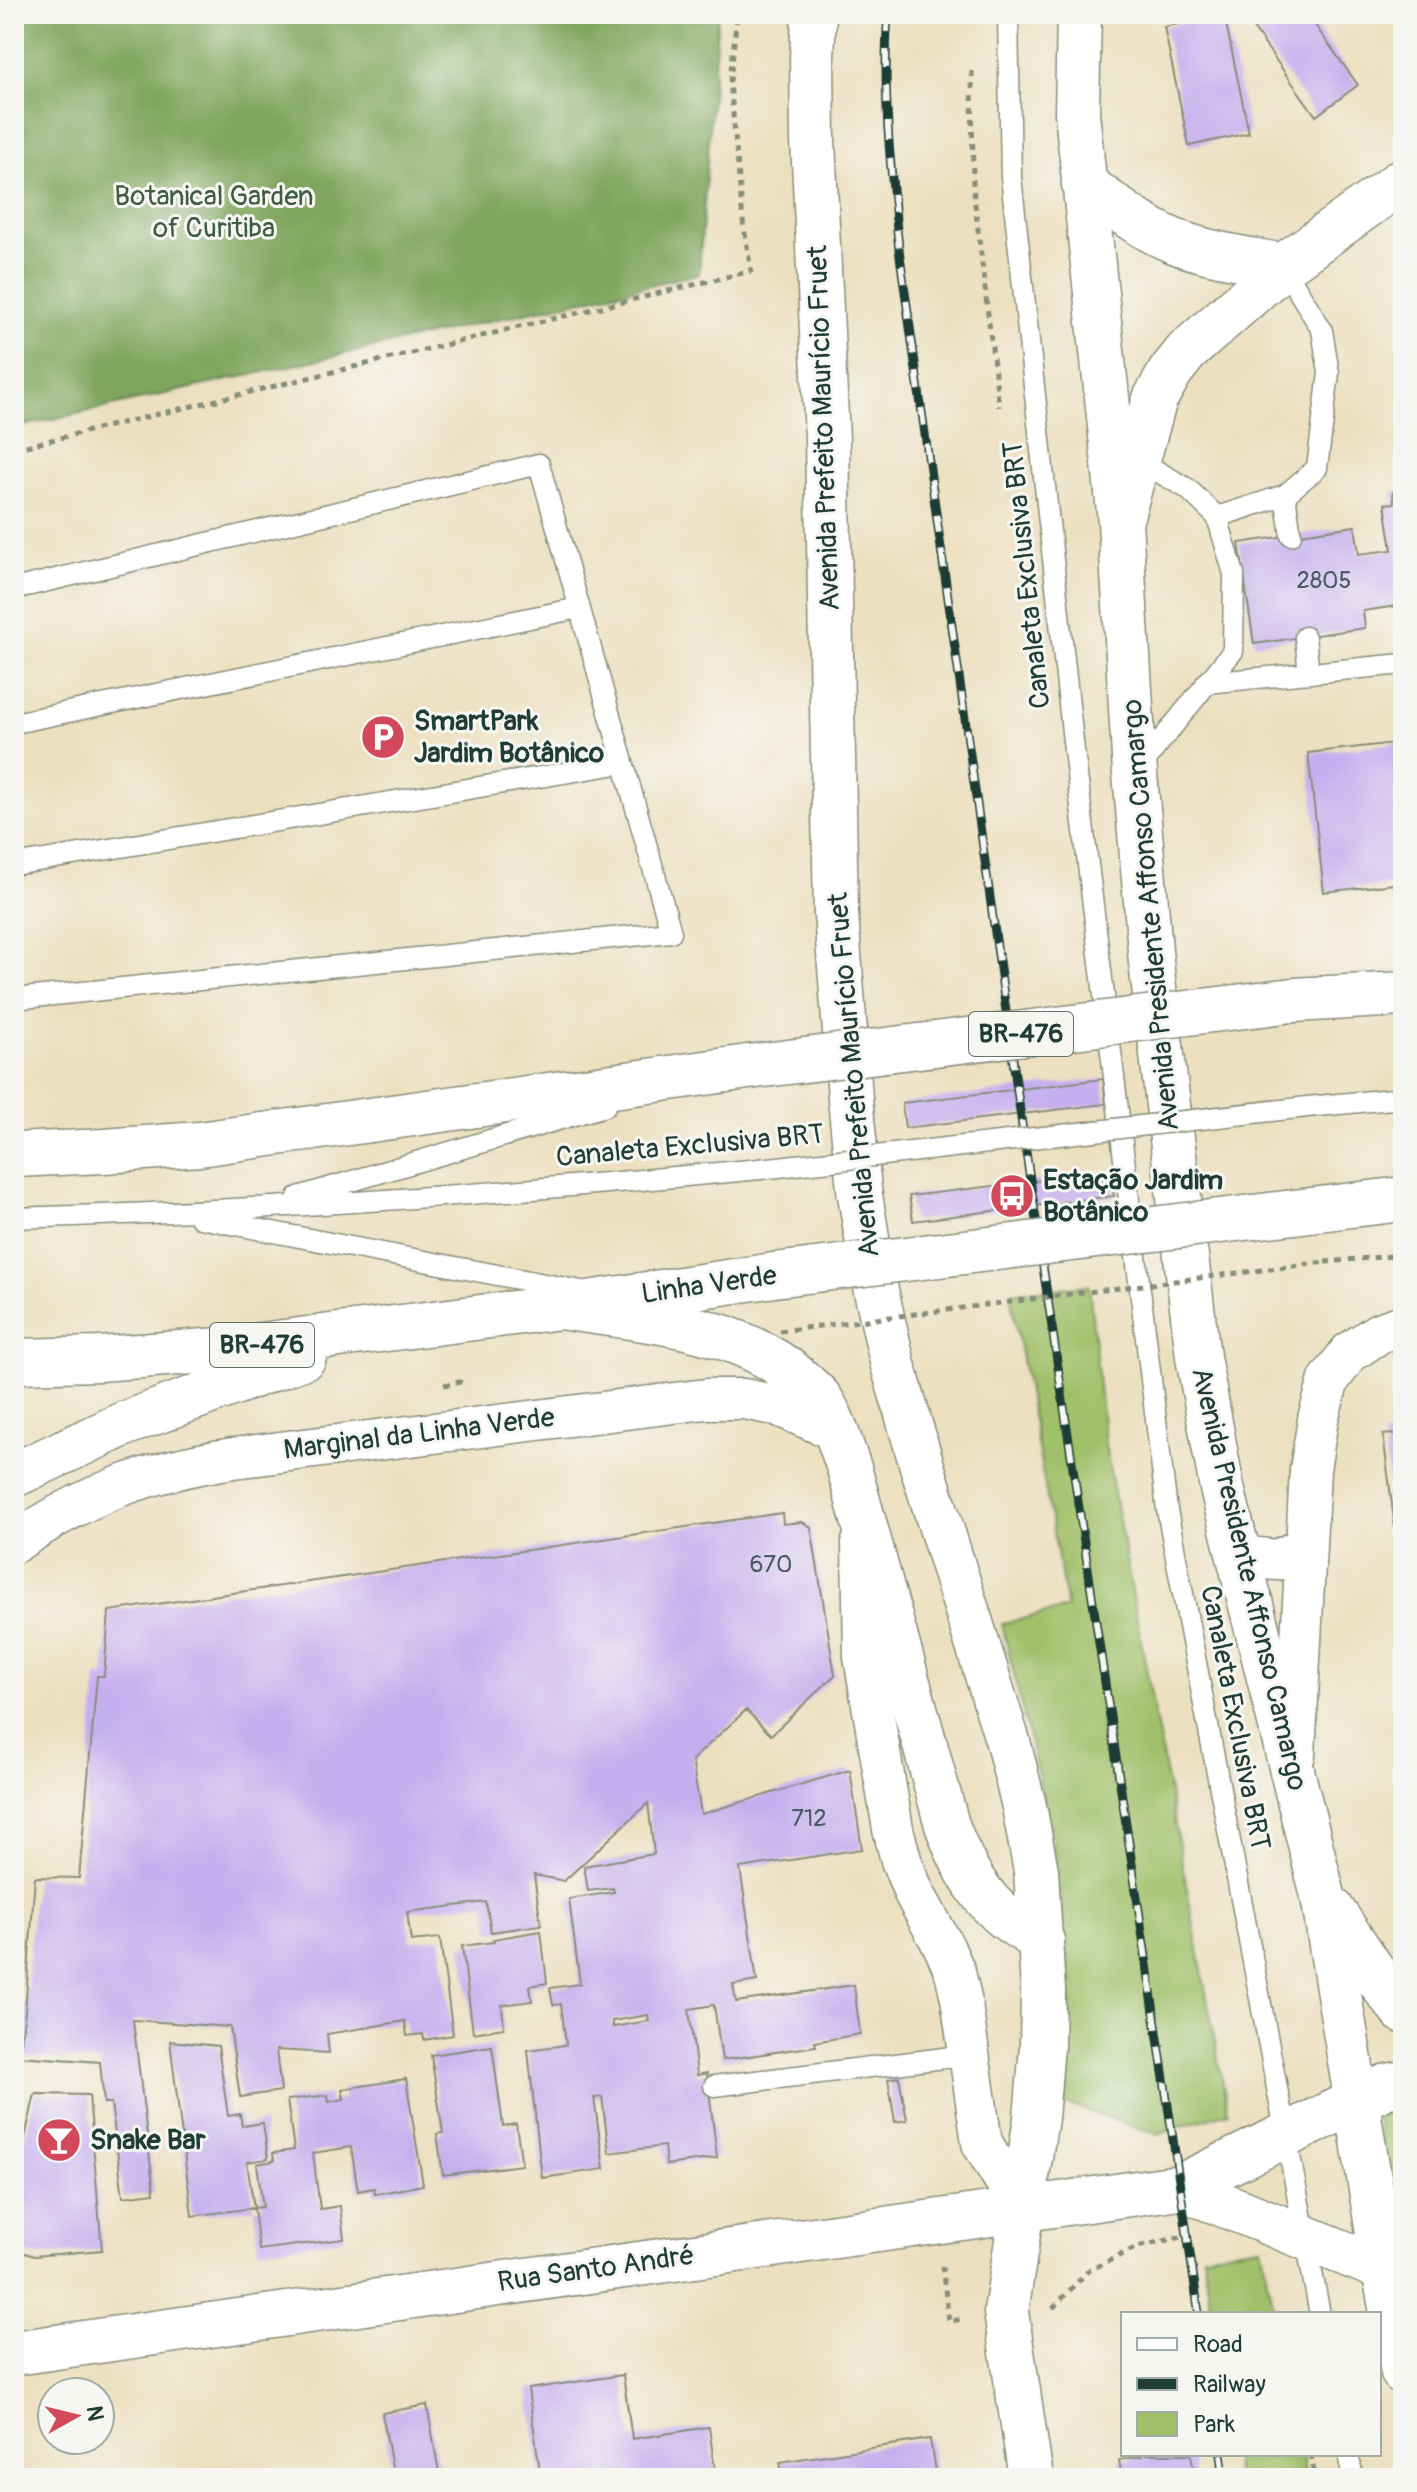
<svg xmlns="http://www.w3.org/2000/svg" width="1417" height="2492" viewBox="0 0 1417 2492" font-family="Pangolin,sans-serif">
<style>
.green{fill:#a0c069;stroke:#607e4e;stroke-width:2}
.forest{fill:#80a65d;stroke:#507248;stroke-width:2}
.building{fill:#c6afee;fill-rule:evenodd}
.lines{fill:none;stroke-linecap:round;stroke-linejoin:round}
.lane-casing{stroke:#868e7a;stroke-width:23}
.street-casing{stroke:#868e7a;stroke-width:43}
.secondary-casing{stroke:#868e7a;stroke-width:47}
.primary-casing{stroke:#868e7a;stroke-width:47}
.highway-casing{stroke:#868e7a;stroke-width:47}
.path{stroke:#868e7a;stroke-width:5;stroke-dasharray:6 6;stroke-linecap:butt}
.lane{stroke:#fff;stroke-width:20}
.street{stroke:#fff;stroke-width:40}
.secondary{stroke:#fff;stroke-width:44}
.primary{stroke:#fff;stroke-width:44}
.highway{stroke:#fff;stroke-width:44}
.rail-casing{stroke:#1f3d34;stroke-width:9}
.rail{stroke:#f6f6f2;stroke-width:6;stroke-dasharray:18;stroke-linecap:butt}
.lane-bridge-casing{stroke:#868e7a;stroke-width:23;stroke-linecap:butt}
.highway-bridge-casing{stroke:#868e7a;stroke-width:47;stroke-linecap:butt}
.path-bridge{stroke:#868e7a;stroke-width:5;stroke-dasharray:6 6;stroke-linecap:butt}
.lane-bridge{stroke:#fff;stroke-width:20}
.highway-bridge{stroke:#fff;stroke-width:44}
.labels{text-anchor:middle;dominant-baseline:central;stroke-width:6;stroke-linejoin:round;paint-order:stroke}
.number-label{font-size:24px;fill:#495a62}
.shield{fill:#f6f6f2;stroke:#60746d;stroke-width:2}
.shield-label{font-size:26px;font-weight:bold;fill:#1f3d34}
.park-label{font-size:28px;fill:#3f5e41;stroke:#f6f6f2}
.street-label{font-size:28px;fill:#1f3d34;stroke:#f6f6f2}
.poi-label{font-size:28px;font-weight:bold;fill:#1f3d34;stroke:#f6f6f2;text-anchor:start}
</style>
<rect width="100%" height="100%" fill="#f6f6f2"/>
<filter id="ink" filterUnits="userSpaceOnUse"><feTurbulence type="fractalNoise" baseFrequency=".0125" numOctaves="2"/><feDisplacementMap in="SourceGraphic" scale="16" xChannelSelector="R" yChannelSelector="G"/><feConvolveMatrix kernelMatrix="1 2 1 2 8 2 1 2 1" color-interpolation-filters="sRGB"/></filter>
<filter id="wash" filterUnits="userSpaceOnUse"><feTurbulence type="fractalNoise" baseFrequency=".006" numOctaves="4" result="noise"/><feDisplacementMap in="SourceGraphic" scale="32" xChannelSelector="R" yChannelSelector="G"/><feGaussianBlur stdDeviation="1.8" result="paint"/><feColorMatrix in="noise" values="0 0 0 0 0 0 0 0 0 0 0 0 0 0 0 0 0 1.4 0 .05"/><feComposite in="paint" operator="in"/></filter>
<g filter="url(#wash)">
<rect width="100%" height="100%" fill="#ede0c0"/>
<path class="green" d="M1089 1285 1105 1445 1228 2112 1157 2134 1066 2104 1070 1980 1051 1830 1002 1624 1067 1608 1010 1293Z
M1403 2101V2250L1376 2115Z
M1261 2246 1275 2314H1212L1203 2255Z
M1233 2454H1302L1306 2478H1236Z"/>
<path class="forest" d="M14 14H718L699 274 14 428Z"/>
<g id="blocks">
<path class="building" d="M1224 14 1249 133 1189 146 1164 27Z
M1243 14H1307L1358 85 1316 116Z
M1403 490V639H1401L1397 606 1363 611 1365 628 1254 644 1239 543 1355 526 1359 554 1392 550 1385 504 1394 503 1393 492Z
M1403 742V883L1324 892 1308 753Z
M1103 1079 1106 1104 905 1128 902 1103Z
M1111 1172 1114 1196 913 1221 909 1196Z
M1403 1433V1575H1401L1383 1435Z
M782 1513 783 1524 802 1522 811 1527 835 1675 771 1735 746 1710 692 1760 701 1814 850 1770 862 1849 740 1868 757 1981 733 1985 736 2002 854 1985 860 2034 815 2042 816 2046 722 2060 714 2005 689 2009 697 2075 707 2073 717 2158 666 2165 664 2146 609 2153 602 2097 594 2098 604 2169 542 2178 528 2050 566 2045 561 2004 553 2005 550 1988 580 1984 569 1899 614 1892 613 1888 588 1891 584 1866 654 1854 648 1803 564 1881 534 1875 541 1925 491 1932 486 1902 407 1912 411 1941 440 1938 453 2035 424 2040 423 2034 407 2036 405 2021 327 2034 329 2053 276 2050 281 2091 240 2097 230 2027 133 2020 154 2193 123 2197 111 2103H104L100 2062 19 2056 25 2012 35 1877 79 1878 97 1676H104L109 1611ZM648 2015 649 2021 613 2027 612 2021Z
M541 1931 547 1983 530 1986 532 2001 502 2005 504 2028 473 2033 462 1946 494 1942 493 1939Z
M170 2041 218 2046 228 2116 240 2114 242 2126 263 2123 268 2159 247 2162 254 2208 192 2216Z
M492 2046 503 2126 516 2124 522 2165 443 2175 437 2134 443 2133 431 2055Z
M899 2077 907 2120 895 2122 888 2079Z
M406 2079 423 2185 375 2194 374 2188 358 2191 351 2147 313 2153 320 2209 340 2206 344 2239 259 2250 254 2208 263 2207 257 2164 274 2161 273 2153 294 2150 287 2100 328 2095 329 2102 344 2099 342 2089Z
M35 2094 89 2095 102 2250 34 2256 22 2252 14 2245V2184Z
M623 2375 632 2439 709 2427 716 2478H541L528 2389Z
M427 2405 440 2478H394L382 2413Z
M930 2439 936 2478H783L780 2462Z
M1142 2454H1191L1195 2478H1122L1119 2460 1142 2456Z"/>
</g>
</g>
<g filter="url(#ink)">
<use href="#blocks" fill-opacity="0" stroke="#868e7a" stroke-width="2"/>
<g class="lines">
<g class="lane-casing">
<path id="lane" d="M1008 14 1011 177 1074 750 1167 1510 1320 2314
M1136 459 1188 489 1217 517 1234 574 1233 651 1140 767
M1285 495 1291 535
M1217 517 1285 495 1317 468 1329 373 1322 330 1283 266
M14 589 539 464 671 932 14 999
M1305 637 1309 673
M1206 683 1403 664
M14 723 579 608
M14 865 623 763
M1307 1107 1403 1098
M298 1197 605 1106
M14 1218C263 1211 512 1193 760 1169
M200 1218 581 1291
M714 2086 969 2055
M1348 2454 1353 2478"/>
</g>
<g class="street-casing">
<path id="street" d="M862 1542 864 1657 893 1829 901 1860 914 1893 944 1947 955 1972 961 1998 982 2143 1022 2209
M14 1543C88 1493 145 1472 233 1458L706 1399H744L779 1406 836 1431
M1239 1556 1277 1560 1304 1548
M1295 1755 1310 1470 1318 1419 1329 1380 1349 1353 1379 1333 1403 1325"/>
</g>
<g class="secondary-casing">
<path id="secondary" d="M1084 184C1113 205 1140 227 1174 241 1208 254 1247 259 1283 266
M1121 519 1155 399 1171 371 1187 351 1283 266 1403 180
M1179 2187 1384 2269H1403
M14 2353 1179 2187 1387 2086 1403 2083"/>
</g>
<g class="primary-casing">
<path id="primary" d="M814 14 812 58 813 140 827 438 836 914 850 1098 859 1189 875 1286 893 1365 922 1466 1008 1742 1024 1806 1036 1871 1043 1991 1042 2046 1036 2118 1006 2312 1031 2478
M1079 14 1077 113 1120 521 1135 774 1151 962 1198 1357 1222 1488 1323 1896 1384 2269 1403 2372
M1331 1908 1386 1990 1403 2011"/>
</g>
<g class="highway-casing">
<path id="highway" d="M1293 1000 1403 994
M14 1155 104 1151 199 1144 748 1067
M1319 1209 1403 1199
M561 1307C643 1320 740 1324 804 1383 809 1388 817 1394 821 1400 834 1420 841 1446 849 1468L947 1825C959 1857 973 1888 999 1912 1011 1924 1028 1932 1042 1941
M14 1361 99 1359 220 1350 561 1307 774 1275
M14 1475 126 1423 304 1357"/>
</g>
<path class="path" d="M972 71 973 187 999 407
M14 449 751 271 743 221 730 82 737 14
M1325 1262 1403 1255
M444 1385 460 1382 465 1385
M942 2266 949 2321 964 2319
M1053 2308 1088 2271 1137 2247 1181 2237
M1311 2454 1315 2478"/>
<use href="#lane" class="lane"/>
<use href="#street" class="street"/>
<use href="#secondary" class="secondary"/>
<use href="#primary" class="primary"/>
<use href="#highway" class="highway"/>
<g class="rail-casing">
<path id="rail" d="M888 14C882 92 891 172 899 249L1024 1139 1199 2314
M1221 2454 1224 2478"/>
</g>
<use href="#rail" class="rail"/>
<g class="lane-bridge-casing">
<path id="lane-bridge" d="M760 1169 1307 1107"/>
</g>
<g class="highway-bridge-casing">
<path id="highway-bridge" d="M748 1067 1293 1000
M774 1275 1319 1209"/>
</g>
<path class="path-bridge" d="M780 1331 1325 1262"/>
<use href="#lane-bridge" class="lane-bridge"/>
<use href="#highway-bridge" class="highway-bridge"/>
</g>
</g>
<defs>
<g id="parking-disc" transform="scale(2.3)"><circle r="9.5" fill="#d1495b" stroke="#f6f6f2"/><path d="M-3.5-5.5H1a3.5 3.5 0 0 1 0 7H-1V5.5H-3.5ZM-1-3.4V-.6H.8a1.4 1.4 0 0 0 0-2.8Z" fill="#fff"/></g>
<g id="bus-disc" transform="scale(2.3)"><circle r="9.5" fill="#d1495b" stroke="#f6f6f2"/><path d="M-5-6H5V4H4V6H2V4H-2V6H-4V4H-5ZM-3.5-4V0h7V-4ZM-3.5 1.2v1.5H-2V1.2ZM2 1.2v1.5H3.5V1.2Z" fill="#fff"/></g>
<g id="bar-disc" transform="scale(2.3)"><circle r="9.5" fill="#d1495b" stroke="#f6f6f2"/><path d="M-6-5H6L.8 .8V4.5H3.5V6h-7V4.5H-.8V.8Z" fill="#fff"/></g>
</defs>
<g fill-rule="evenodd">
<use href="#parking-disc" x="383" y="737"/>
<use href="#bus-disc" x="1012" y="1196"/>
<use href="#bar-disc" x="59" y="2140"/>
</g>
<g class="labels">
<g class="number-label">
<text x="1324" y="580">2805</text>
<text x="771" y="1564">670</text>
<text x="809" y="1818">712</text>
</g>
<g class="shield">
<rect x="969" y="1012" width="104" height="44" rx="6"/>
<rect x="210" y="1323" width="104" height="44" rx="6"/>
</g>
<g class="shield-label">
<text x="1021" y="1034">BR-476</text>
<text x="262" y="1345">BR-476</text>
</g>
<g class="park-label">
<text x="214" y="196">Botanical Garden<tspan x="214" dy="32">of Curitiba</tspan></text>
</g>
<g class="street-label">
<text transform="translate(824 428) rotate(-92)">Avenida Prefeito Maurício Fruet</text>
<text transform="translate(1027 575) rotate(-96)">Canaleta Exclusiva BRT</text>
<text transform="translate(1151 915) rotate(-95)">Avenida Presidente Affonso Camargo</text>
<text transform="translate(854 1075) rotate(-95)">Avenida Prefeito Maurício Fruet</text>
<text transform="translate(690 1146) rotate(-5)">Canaleta Exclusiva BRT</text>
<text transform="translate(709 1285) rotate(-8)">Linha Verde</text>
<text transform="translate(419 1434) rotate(-7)">Marginal da Linha Verde</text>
<text transform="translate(1249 1579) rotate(77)">Avenida Presidente Affonso Camargo</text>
<text transform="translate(1235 1718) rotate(79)">Canaleta Exclusiva BRT</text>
<text transform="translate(596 2269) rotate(-8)">Rua Santo André</text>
</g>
<g class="poi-label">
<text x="414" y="721">SmartPark<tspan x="414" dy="32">Jardim Botânico</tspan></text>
<text x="1043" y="1180">Estação Jardim<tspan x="1043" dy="32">Botânico</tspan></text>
<text x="90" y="2140">Snake Bar</text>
</g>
</g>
<rect width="1417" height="2492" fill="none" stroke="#f6f6f2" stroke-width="48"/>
<rect x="1121" y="2312" width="260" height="144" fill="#f6f6f2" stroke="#a0aca6" stroke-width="2"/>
<rect x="1137" y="2338" width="40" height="12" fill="#ffffff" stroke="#a0aca6" stroke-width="2"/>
<text x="1193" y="2352" font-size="24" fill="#1f3d34">Road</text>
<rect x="1137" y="2378" width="40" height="12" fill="#1f3d34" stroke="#a0aca6" stroke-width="2"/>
<text x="1193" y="2392" font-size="24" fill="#1f3d34">Railway</text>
<rect x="1137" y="2412" width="40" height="24" fill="#a0c069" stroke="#a0aca6" stroke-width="2"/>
<text x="1193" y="2432" font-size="24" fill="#1f3d34">Park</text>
<g transform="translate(76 2416) rotate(82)"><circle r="38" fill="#f6f6f2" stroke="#a0aca6" stroke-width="2"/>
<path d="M0-6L14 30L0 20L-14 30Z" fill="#d1495b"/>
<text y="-12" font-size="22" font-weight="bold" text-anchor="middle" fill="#1f3d34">N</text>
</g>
</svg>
